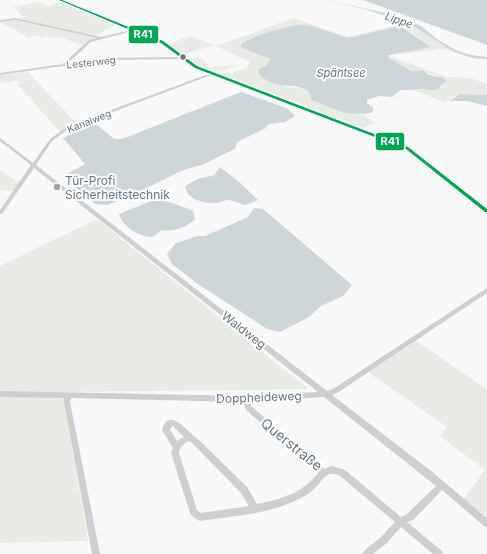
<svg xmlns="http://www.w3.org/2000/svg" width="487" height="554" viewBox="0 0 487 554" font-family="Inter,sans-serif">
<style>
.green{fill:#e8ebe6}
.water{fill:#ced6d9}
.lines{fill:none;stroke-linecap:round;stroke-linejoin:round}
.secondary-casing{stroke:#d5d6d7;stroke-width:2}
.minor{fill:#cecfd0;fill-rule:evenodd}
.secondary{fill:#e1e2e2;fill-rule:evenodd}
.bus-1-casing{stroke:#fff;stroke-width:3}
.bus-1{fill:#00a651;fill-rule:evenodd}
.bus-dot{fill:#657683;stroke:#fff;stroke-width:1.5}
.poi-dot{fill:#99a4ac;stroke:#fff;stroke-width:1.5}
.labels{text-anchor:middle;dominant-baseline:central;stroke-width:4;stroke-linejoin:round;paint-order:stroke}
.far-street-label{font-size:10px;fill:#657683;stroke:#fff}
.far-water-label{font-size:11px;font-style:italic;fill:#60757c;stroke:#fff}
.poi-label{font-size:12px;fill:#657683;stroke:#fff;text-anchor:start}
.street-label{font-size:12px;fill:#657683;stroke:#fff}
.near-street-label{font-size:14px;fill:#657683;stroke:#fff}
.line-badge{stroke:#fff;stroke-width:1.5}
.badge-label{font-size:11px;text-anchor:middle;font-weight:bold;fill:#fff}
</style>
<rect width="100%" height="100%" fill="#f9f9f9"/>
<path class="green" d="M322 0 369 10 412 25 454 51 487 60 471 58 445 49 390 55 431 47 407 29 395 27 349 38 311 26 298 25 281 28 248 40 270 59 267 65 259 69 260 75 287 87 304 89 311 95V100L355 115H364L375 123 362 129 219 74 227 72 233 74V72L247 68 250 62 216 46 294 18 347 37 403 24 367 10Z
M39 2 48 6 61 2 117 24 95 36 22 20 21 18 28 16H22L14 7Z
M14 20 96 38 88 41 83 46 61 37 50 38 46 36 41 38 35 35 29 38 0 22Z
M190 36 214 45 183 55 168 44Z
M388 56 447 77 471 78 487 84V95L460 94 444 102 414 90 417 89 435 91 440 83 447 81 444 78 420 70 411 71 393 61Z
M187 58 203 59 209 67 240 65C216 73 208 76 187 58Z
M28 72 76 123 60 132 18 85 20 83 17 80 8 83 0 82V75Z
M0 170 19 183 13 191 0 190Z
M97 219 309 389 63 392 88 541 0 543V266Z
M416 341 487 389V517L464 499 485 470 440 436 447 427 368 372Z"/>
<path class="water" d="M324 0 382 12 421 26 438 40 456 50 471 55 487 57V59L474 58 454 52 412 25 369 10Z
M363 0H487V45Z
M298 25 311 26 349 38 395 27 403 28 431 47 390 55 388 56 389 58 411 71 423 70 429 75 444 78 447 81 439 86 440 88C430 94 427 87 418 89 411 90 407 90 401 90L392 97 379 96 367 100V103L373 108V112C351 119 332 108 311 100V95C302 79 269 93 258 72L259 69 267 65 270 59 241 47V44C258 34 279 28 298 25Z
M241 92 286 108 294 114V117L285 122 269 124 264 129 237 142 235 149 204 164 181 171 128 197 107 205 95 204 66 179 67 174 85 164 63 138 78 130 96 124 114 139H122Z
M460 94 487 95V106L468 101H449Z
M220 167 238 181 258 200C239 210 243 201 228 200 225 200 221 202 218 203 206 204 186 200 185 186L198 179 214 175Z
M156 199 173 203 193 211 195 219C185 228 175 232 162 230L152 237C139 237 123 227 119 214Z
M254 208 263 209 352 285 343 296 321 306 309 317 280 332 267 329 195 282 172 264 167 254 176 243 197 236H205L248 217Z"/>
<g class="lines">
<g class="secondary-casing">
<path id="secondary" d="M58 0H63L164 41 198 66 409 147 487 208V213H485L405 149 194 68 160 43Z"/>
</g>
<path class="minor" d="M15 18 101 37 135 29 136 30 91 42 68 63 105 58 183 57 185 58 183 59 105 60 0 75V73L63 64 89 40 97 38 15 20 0 22V20Z
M211 73 214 74 70 128 52 141 36 165 327 391 333 389 487 288V293L337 393 332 395 431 471 487 518V527L484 526 442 490 413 520 407 522 442 551 443 554H433L401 527 387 543 373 554H363L364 551 381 537 395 522 340 476C337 475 333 473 331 474 324 474 320 484 315 488 312 491 307 495 303 497 272 514 234 516 200 521 196 519 192 517 190 513L171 453 173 448 162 430C169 405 188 433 198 439L247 487 257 504C282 499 301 494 318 473L246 410 243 402 71 398 70 402 100 554H92L64 402V398L0 397V391L246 396 318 392 34 168 2 214H0V210L31 165 0 141V138L33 163 50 139 68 126ZM324 397 436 486 407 514 401 517 345 470 331 466 324 469 251 406 250 402ZM172 426H173L184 437 177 441 170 430ZM189 441 192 443 241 493 249 506 201 513 197 510 179 453C180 447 183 444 189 441Z"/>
<use href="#secondary" class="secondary"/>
<g class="bus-1-casing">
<path id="bus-1" d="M59 0H62L163 41 197 66 408 147 487 209V212H485L406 149 195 68 161 43Z"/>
</g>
<use href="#bus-1" class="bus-1"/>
</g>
<circle class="bus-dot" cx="183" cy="57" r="3.5"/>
<circle class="poi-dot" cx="57" cy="187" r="4"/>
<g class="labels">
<g class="far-street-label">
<text transform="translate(91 62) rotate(-6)">Lesterweg</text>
<text transform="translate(89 121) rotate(-22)">Kanalweg</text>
</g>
<g class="far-water-label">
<text transform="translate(399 20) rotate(19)">Lippe</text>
<text x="341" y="73">Spähtsee</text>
</g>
<g class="poi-label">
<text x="65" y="180">Tür-Profi<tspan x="65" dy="14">Sicherheitstechnik</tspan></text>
</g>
<g class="street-label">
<text transform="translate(244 330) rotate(38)">Waldweg</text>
<text transform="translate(259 397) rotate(-2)">Doppheideweg</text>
</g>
<g class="near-street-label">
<text transform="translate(292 444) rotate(39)">Querstraße</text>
</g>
</g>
<g class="line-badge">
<rect x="128" y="25" width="31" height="19" rx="4" fill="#00a651"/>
<rect x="375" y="132" width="30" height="19" rx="4" fill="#00a651"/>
</g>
<g class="badge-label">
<text x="143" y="38">R41</text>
<text x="390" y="145">R41</text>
</g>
</svg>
